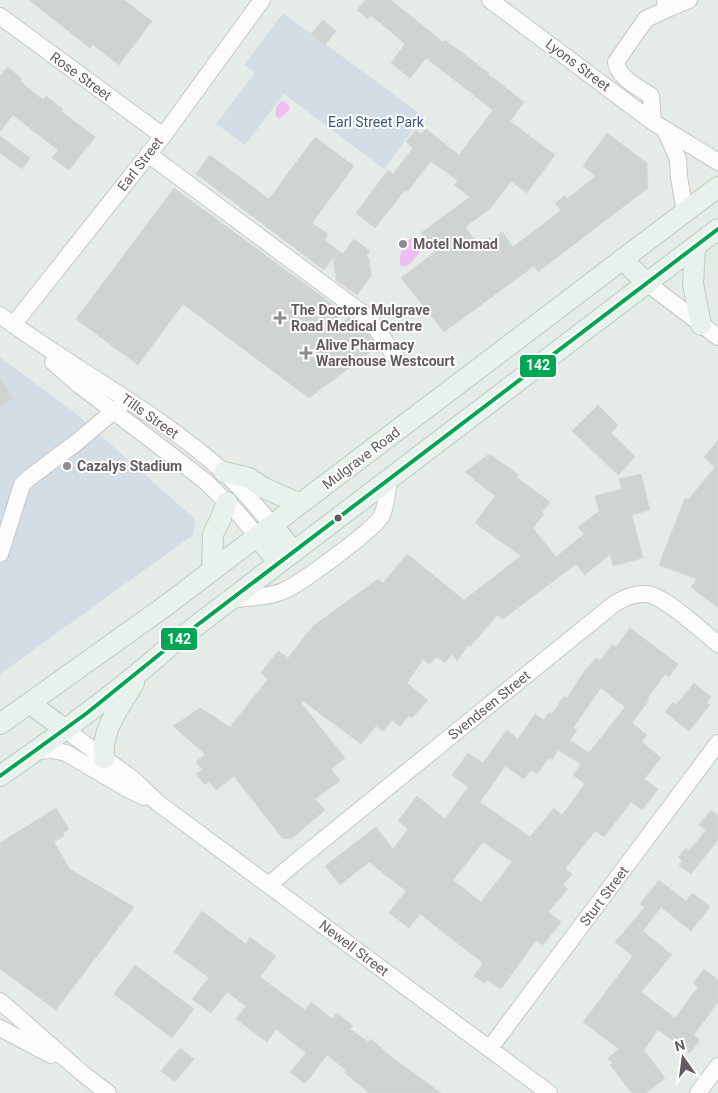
<svg xmlns="http://www.w3.org/2000/svg" width="718" height="1093" viewBox="0 0 718 1093" font-family="Roboto,sans-serif">
<style>
.green{fill:#d2dde5}
.water{fill:#f1bcf3}
.building{fill:#d0d4d1;stroke:#d4dad6;fill-rule:evenodd}
.lines{fill:none;stroke-linecap:round;stroke-linejoin:round}
.minor-casing{stroke:#c7c7c8;stroke-width:18}
.major-casing{stroke:#b5d1bd;stroke-width:22}
.minor{stroke:#fbfcfb;stroke-width:16}
.major{stroke:#e8f1eb;stroke-width:20}
.bus-1-casing{stroke:#fff;stroke-width:8}
.bus-1{stroke:#00a651;stroke-width:4}
.poi-dot{fill:#908d91;stroke:#fff;stroke-width:2}
.bus-dot{fill:#635b62;stroke:#fff;stroke-width:2}
.labels{text-anchor:middle;dominant-baseline:central;stroke-width:4;stroke-linejoin:round;paint-order:stroke}
.street-label{font-size:14px;fill:#635b62;stroke:#fff}
.park-label{font-size:14px;fill:#3c5881;stroke:#fff}
.poi-label{font-size:14px;font-weight:bold;fill:#635b62;stroke:#fff;text-anchor:start}
.line-badge{stroke:#fff;stroke-width:2}
.badge-label{font-size:14px;text-anchor:middle;font-weight:bold;fill:#fff}
</style>
<rect width="100%" height="100%" fill="#e5ebe7"/>
<path class="green" d="M283 13 423 116 384 169 284 94 245 145 216 124 255 73 244 65Z
M0 357 74 412 195 519 193 535 0 674Z"/>
<path class="water" d="M282 101 287 103 290 109 279 119 276 116C274 110 277 104 282 101Z
M415 236C433 240 414 260 407 266H401C397 256 404 240 415 236Z"/>
<path class="building" d="M29 0H124L152 21 119 65 93 45 90 48Z
M365 0H391L443 42 445 40 489 73 488 74 524 102 510 121 555 155 527 193 511 181 491 208 465 227 479 245 490 237 492 240 502 232 513 247 555 215 561 210 555 203 565 196 567 199 596 176 583 166 607 133 647 163 648 188 538 272 534 266 444 332 401 278 435 252 421 233 470 197 454 185 458 181 431 161 407 192 405 190 375 228 356 213 388 170 393 174 413 148 406 142 416 130 421 134 426 129 459 155 493 110 426 58 410 78 391 63 405 44 371 15 368 19 357 10Z
M323 20 336 31 325 45 311 34Z
M8 67 22 79 20 81 39 97 44 99 46 96 63 109 61 111 95 137 69 170 52 158 58 150 13 115 0 132V76Z
M0 136 30 158 22 169 0 153Z
M315 137 354 166 312 223 328 234 324 240 343 254 354 239 370 251 366 256 369 258 371 276 357 295 336 280 333 258 324 270 196 174 210 155 269 199Z
M174 188 343 312 330 328 332 330 349 317 363 327 377 347 309 398 183 304 138 365 76 319Z
M0 378 14 398 0 407Z
M598 405 618 425 611 433 635 457 618 475 572 431Z
M718 440V608L691 587 697 579 659 565 685 498 688 500 715 467 704 457Z
M489 454 519 475 516 477 550 502 542 512 544 514 533 528 556 557 584 534 578 527 599 511 595 496 622 489 619 479 641 474 650 510 632 515 643 558 613 566 610 554 585 575 576 564 503 619 497 615 470 647 468 645 457 661 452 654 445 663 437 657 429 664 423 659 407 683 428 700 412 718 409 715 400 726 392 720 383 731 376 726 361 744 303 701 301 703 345 758 331 769 340 781 315 799 325 810 291 839 282 838 234 776 216 790 209 781 205 785 196 774 203 770 196 762 205 754 173 726 200 708 230 727 268 679 261 673 278 651 288 658 313 626 378 579 383 583 407 554 464 600 521 556 475 523 495 496 465 472Z
M630 628 678 664 669 677 665 674 647 699 649 700 632 723 647 735 642 742 661 758 644 779 658 789 642 810 631 802 604 837 595 831 565 869 572 874 563 885 568 889 548 912 561 922 543 945 536 940 501 989 487 980 484 983 474 976 483 963 420 914 409 928 389 913 406 891 369 862 340 885 325 866 376 827 393 849 408 829 398 821 417 796 445 819 468 787 452 775 468 753 483 763 507 730 518 739 535 714 544 720 549 712 552 714 564 696 567 698 583 673 596 658 600 661 612 645 616 647ZM601 688 625 707 589 753 570 740 577 730 573 728ZM558 750 581 764 573 775 585 784 562 815 554 808 530 837 480 802 505 766 524 779 531 770 537 774 549 758 552 760ZM483 842 512 862 481 902 453 880Z
M694 683 711 697 707 702 710 705 689 731 665 712 673 702 676 705Z
M56 808 69 829 63 833 64 836 54 842 70 869 134 907 56 1010 0 969V843Z
M711 810 718 815V840L691 874 679 865 682 861 678 857 686 848 689 851 706 830 699 825Z
M659 880 686 901 692 893 710 907 691 931 661 907 643 931 672 955 641 992 675 1018 698 987 693 983 704 969 718 980V1002L694 1035 700 1040 690 1053 658 1030 644 1050 665 1078 646 1093H632L610 1065 612 1063 608 1058 619 1049 583 1022 633 956 615 942 645 907 640 904Z
M202 911 246 944 250 937 276 956 260 977 305 1010 311 1002 332 1019 337 1013 353 1026 350 1029 368 1042 371 1039 390 1056 441 1093H369L344 1072 346 1070 327 1055 305 1084 290 1072 306 1053 276 1029 267 1042 236 1019 246 1006 227 992 211 1013 192 999 209 978 174 952Z
M135 965 194 1009 172 1038 114 994Z
M180 1048 194 1059 175 1082 161 1071Z"/>
<g class="lines">
<g class="minor-casing">
<path id="minor" d="M490 0 653 122 718 162
M665 2 672 7 689 0
M0 16 163 136
M653 122 651 96C640 88 617 77 616 62L646 19 672 7
M666 132 678 159 679 177 685 212
M148 154 369 318 397 359
M647 283 718 337
M0 315C73 369 156 411 224 472 242 488 257 507 272 525
M13 325 163 136 262 0
M53 362 78 384 205 481 237 512 257 536
M0 554 22 485 29 478 77 442 121 405
M231 600C247 597 268 598 283 591 299 585 372 531 381 517 386 510 387 489 389 480
M66 730 134 780 158 803 549 1093
M36 751 52 750 66 753 126 788 144 797
M269 885 292 865 614 604C625 598 634 593 647 594 665 596 703 632 718 644
M0 1001 82 1073 108 1093
M0 1028 51 1055
M490 1048 718 743
M698 1093 718 1066"/>
</g>
<g class="major-casing">
<path id="major" d="M695 247 693 284 701 325
M622 259 647 283
M224 472 249 478 264 488 300 504
M272 525 294 552
M257 536 279 563
M212 571 213 534 221 518 227 502
M29 703 66 730
M0 724 164 607 718 187
M104 758C101 729 120 707 134 683
M0 776C59 735 117 693 171 645L718 229"/>
</g>
<use href="#minor" class="minor"/>
<use href="#major" class="major"/>
<g class="bus-1-casing">
<path id="bus-1" d="M0 776 87 713 171 645 718 229"/>
</g>
<use href="#bus-1" class="bus-1"/>
</g>
<g class="poi-dot">
<circle cx="403" cy="244" r="5"/>
<path d="M277.5 310.5h5v5h5v5h-5v5h-5v-5h-5v-5h5z"/>
<path d="M303.5 345.5h5v5h5v5h-5v5h-5v-5h-5v-5h5z"/>
<circle cx="67" cy="466" r="5"/>
</g>
<circle class="bus-dot" cx="338" cy="518" r="4.5"/>
<g class="labels">
<g class="street-label">
<text transform="translate(578 65) rotate(37)">Lyons Street</text>
<text transform="translate(81 76) rotate(36)">Rose Street</text>
<text transform="translate(140 164) rotate(-52)">Earl Street</text>
<text transform="translate(150 416) rotate(35)">Tills Street</text>
<text transform="translate(361 458) rotate(-37)">Mulgrave Road</text>
<text transform="translate(489 705) rotate(-39)">Svendsen Street</text>
<text transform="translate(604 896) rotate(-53)">Sturt Street</text>
<text transform="translate(354 948) rotate(37)">Newell Street</text>
</g>
<g class="park-label">
<text x="376" y="122">Earl Street Park</text>
</g>
<g class="poi-label">
<text x="413" y="244">Motel Nomad</text>
<text x="291" y="310">The Doctors Mulgrave<tspan x="291" dy="16">Road Medical Centre</tspan></text>
<text x="316" y="345">Alive Pharmacy<tspan x="316" dy="16">Warehouse Westcourt</tspan></text>
<text x="77" y="466">Cazalys Stadium</text>
</g>
</g>
<g class="line-badge">
<rect x="519" y="354" width="38" height="24" rx="5" fill="#00a651"/>
<rect x="160" y="627" width="38" height="24" rx="5" fill="#00a651"/>
</g>
<g class="badge-label">
<text x="538" y="370">142</text>
<text x="179" y="644">142</text>
</g>
<g transform="translate(683 1058) rotate(346)" stroke="#ffffff" stroke-width="4" paint-order="stroke">
<path d="M0-4L9 19L0 12L-9 19Z" fill="#635b62"/>
<text y="-8" font-size="14" font-weight="bold" text-anchor="middle" fill="#635b62">N</text>
</g>
</svg>
